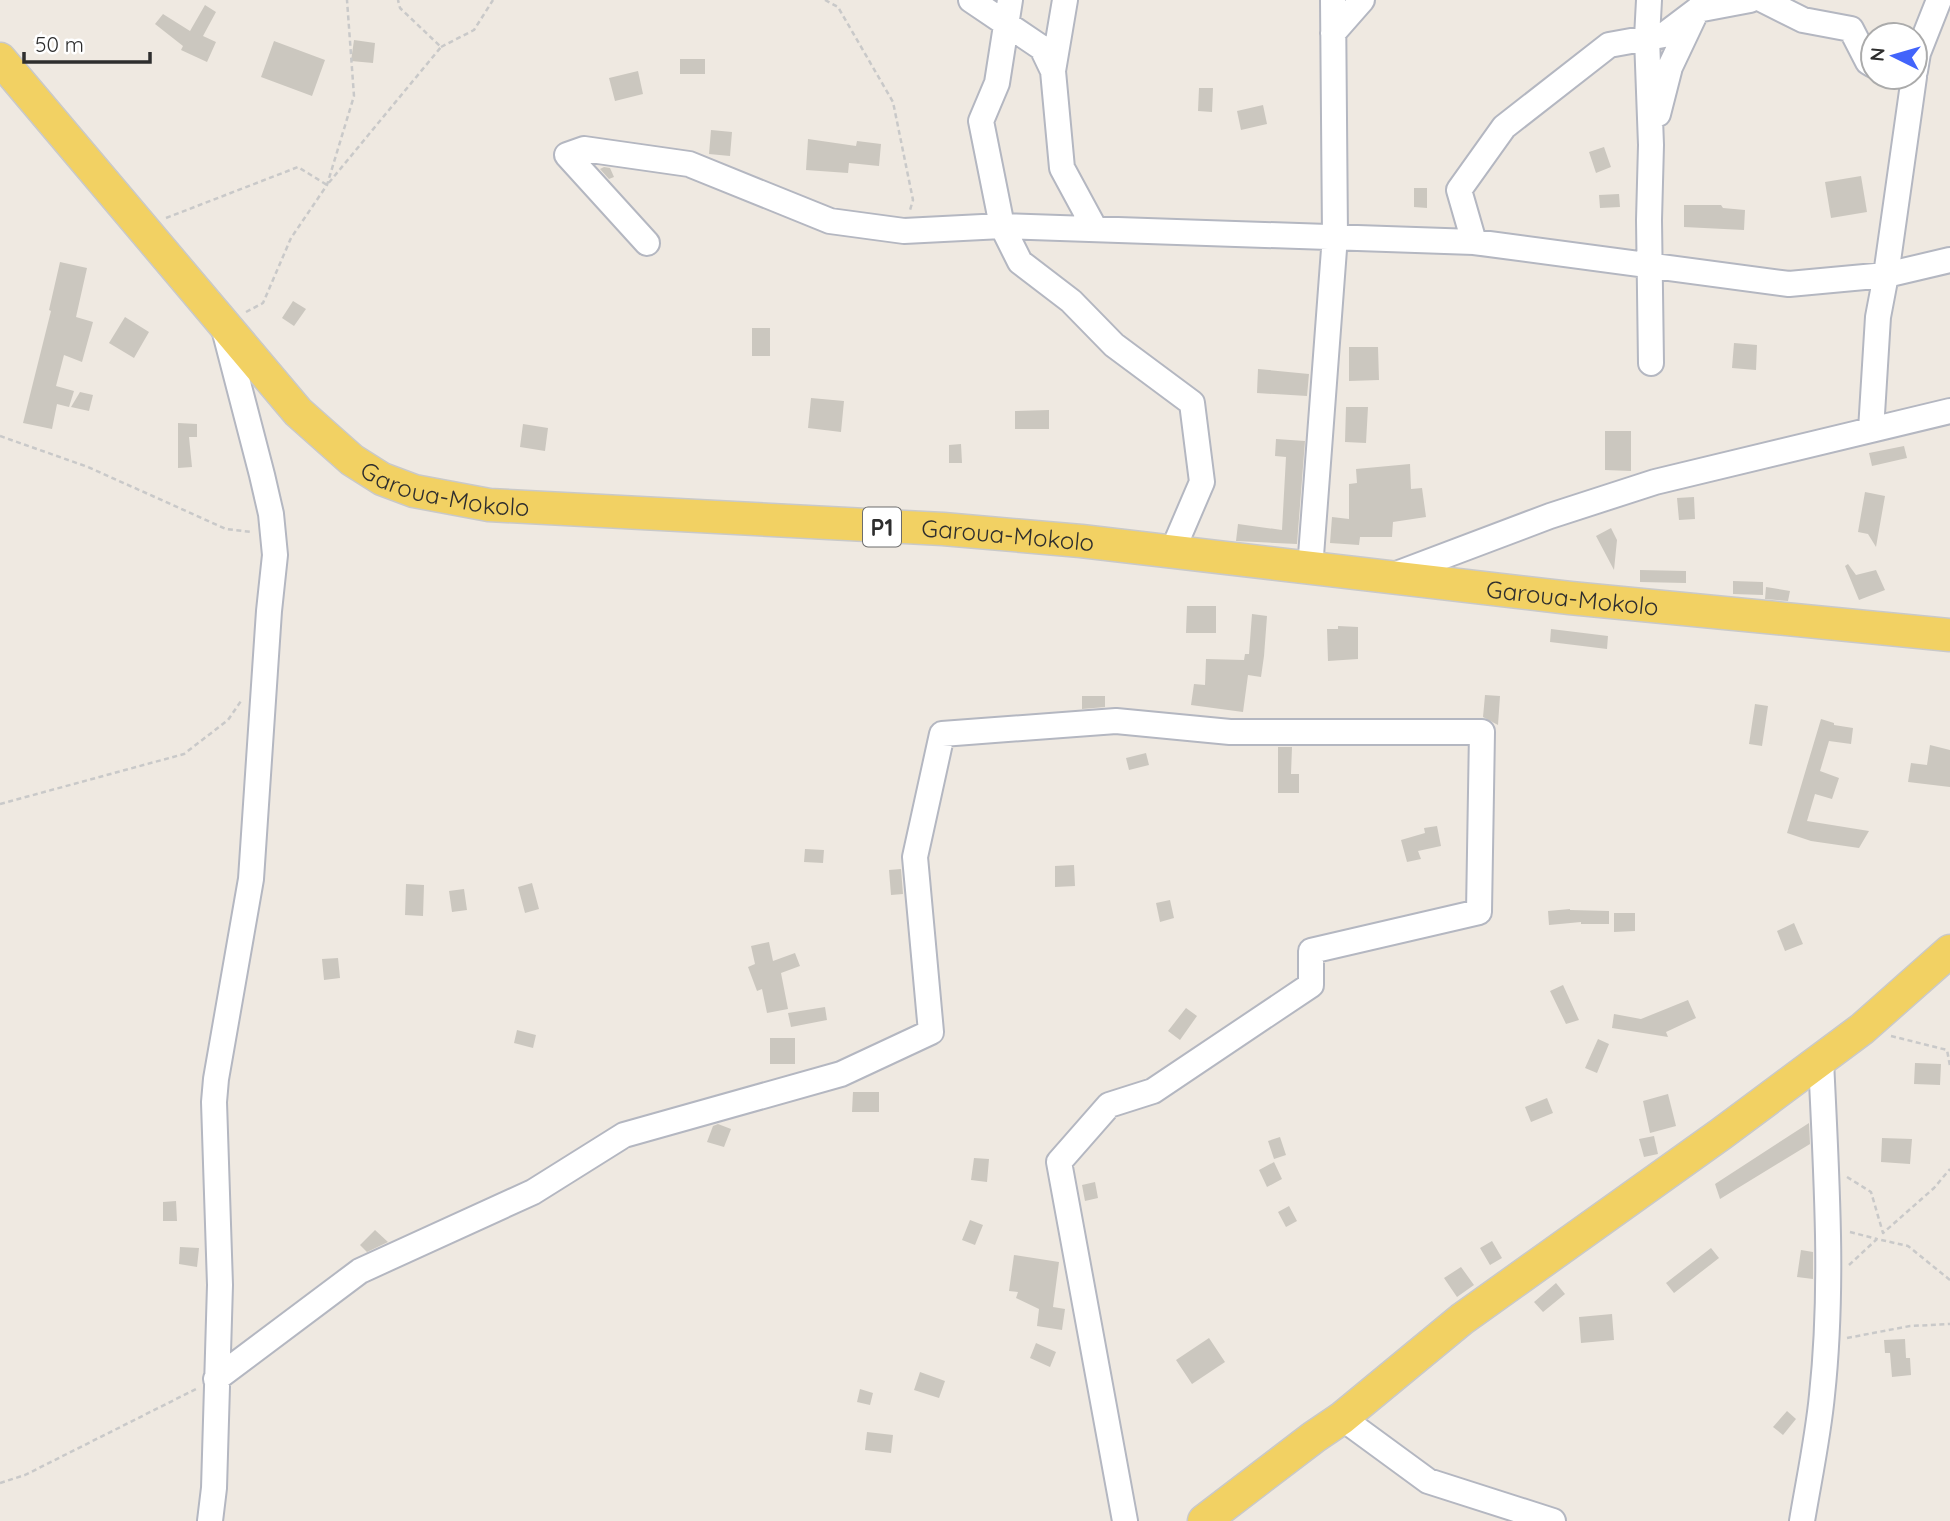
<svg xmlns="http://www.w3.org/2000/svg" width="1950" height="1521" viewBox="0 0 1950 1521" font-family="Quicksand,sans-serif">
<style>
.building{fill:#cbc7bf}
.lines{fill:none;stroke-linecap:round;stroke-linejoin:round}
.minor-casing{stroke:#b4b7c1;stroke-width:28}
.major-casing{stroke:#c9c9c9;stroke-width:35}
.path{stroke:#c9c9c9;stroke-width:2.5;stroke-dasharray:5 3.5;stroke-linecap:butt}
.minor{stroke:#fff;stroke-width:24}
.major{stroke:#f2d163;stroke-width:32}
.labels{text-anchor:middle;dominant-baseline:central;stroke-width:7;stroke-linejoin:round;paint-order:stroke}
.shield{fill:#fff;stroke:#6d6d6d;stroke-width:2}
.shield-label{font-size:23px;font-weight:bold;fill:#2e2e2e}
.street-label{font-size:24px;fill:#2e2e2e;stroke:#fff}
</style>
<rect width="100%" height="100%" fill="#efe9e1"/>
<path class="building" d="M205 5 216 12 203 36 216 42 207 62 181 50 183 46 155 24 163 14 190 31Z
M354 40 375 43 373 63 351 61Z
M274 41 325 60 312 96 261 77Z
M680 59H705V74H680Z
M638 71 643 94 615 101 609 78Z
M1199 88H1213L1212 112 1198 111Z
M1263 105 1267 124 1241 130 1237 111Z
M711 130 732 132 730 156 709 154Z
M808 139 856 146 857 141 881 144 879 166 849 163 848 173 806 170Z
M1604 147 1611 167 1596 173 1589 152Z
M604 167 610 168 614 177 609 179 600 169Z
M1861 176 1867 212 1831 218 1825 182Z
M1414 188H1427V208L1414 207Z
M1619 194 1620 207 1600 208 1599 195Z
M1684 205H1721L1723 208 1745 210 1744 230 1684 227Z
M60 262 87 268 76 317 93 322 82 362 64 355 56 386 74 391 69 407 57 404 52 429 23 423 51 311 49 310Z
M293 301 306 309 294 326 282 318Z
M125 317 149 332 134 358 109 343Z
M752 328H770V356H752Z
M1734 343 1757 345 1756 370 1732 368Z
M1349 347H1378L1379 380 1349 381Z
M1258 369 1309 374 1307 396 1257 393Z
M80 392 93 395 89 411 71 407Z
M811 398 844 401 841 432 808 428Z
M1346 407H1368L1366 443 1345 442Z
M1049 410V429H1015V411Z
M178 423 197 424V437H189L192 467 178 468Z
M523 424 548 428 545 451 520 447Z
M1605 431H1631V471L1605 470Z
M1276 439 1305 441 1297 544 1236 541 1238 524 1282 530 1286 457 1275 456Z
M961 444 962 463H949V445Z
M1904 446 1907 458 1872 466 1869 453Z
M1410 464 1411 489 1422 488 1426 517 1393 522 1392 537H1360L1359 545 1330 543 1332 517 1349 519V484L1357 483 1356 469Z
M1865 492 1885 496 1876 547 1868 534 1858 532Z
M1694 497 1695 519 1679 520 1677 498Z
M1611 528 1617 540 1614 570 1596 536Z
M1848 564 1856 575 1876 570 1885 590 1859 600 1845 566Z
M1640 570 1686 571V583L1640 582Z
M1733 581 1763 582V595L1733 594Z
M1766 587 1790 591 1788 601 1765 599Z
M1187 606H1216V633H1186Z
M1252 614 1267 616 1264 656 1261 677 1248 675 1243 712 1191 705 1194 684 1205 685 1206 659 1244 660 1245 654H1249Z
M1338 626 1358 627V659L1328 661 1327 629H1338Z
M1551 629 1608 636 1607 649 1550 642Z
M1485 695 1500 696 1498 725 1483 717Z
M1082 696H1105V707L1082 709Z
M1755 704 1768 706 1762 746 1749 744Z
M1821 719 1834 723V725L1853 728 1851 744 1829 741 1820 771 1839 778 1832 799 1815 794 1807 821 1869 831 1859 848 1811 841 1787 833Z
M1930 745 1950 750V787L1908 782 1911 763 1927 765Z
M1278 747H1292L1291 774H1299V793H1278Z
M1146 753 1149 765 1129 770 1126 758Z
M1437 826 1441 846 1418 851 1421 859 1407 862 1401 840 1425 833 1424 828Z
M805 849 824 850 823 863 804 862Z
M1074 865 1075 886 1055 887V866Z
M901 869 903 894 891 895 889 870Z
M532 883 539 909 525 913 518 887Z
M406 884 424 885 423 916 405 915Z
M464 889 467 910 452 912 449 891Z
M1170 900 1174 918 1160 922 1156 903Z
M1570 909V910L1609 911V924H1581V922L1549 925 1548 911Z
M1614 913H1635V931L1614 932Z
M1794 923 1803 944 1785 951 1777 931Z
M769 942 773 961 795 953 800 966 781 973 788 1009 767 1013 762 989 757 991 748 967 755 964 751 946Z
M338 958 340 978 324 980 322 959Z
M1563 985 1579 1020 1566 1024 1550 991Z
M1688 1000 1696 1018 1666 1032 1668 1037 1612 1028 1614 1014 1641 1019Z
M825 1007 827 1020 791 1027 788 1013Z
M1186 1008 1197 1016 1180 1040 1168 1031Z
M517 1030 536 1035 533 1048 514 1043Z
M770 1038H795V1064H770Z
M1598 1039 1609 1044 1597 1073 1585 1068Z
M1915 1063 1941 1064 1940 1085 1914 1084Z
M853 1092H879V1112H852Z
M1668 1094 1676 1126 1650 1133 1643 1101Z
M1547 1098 1553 1113 1531 1122 1525 1107Z
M1809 1123 1810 1144 1720 1199 1715 1184Z
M718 1124 731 1129 724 1147 707 1142 713 1126Z
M1654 1136 1658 1154 1644 1157 1639 1139Z
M1280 1137 1286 1155 1274 1159 1268 1141Z
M1882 1138 1912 1139 1910 1164 1881 1162Z
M974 1158 989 1159 987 1182 971 1180Z
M1274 1162 1282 1179 1267 1187 1259 1170Z
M1095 1182 1098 1198 1085 1201 1082 1185Z
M176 1201 177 1221H163V1202Z
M1289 1206 1297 1221 1286 1227 1278 1212Z
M970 1220 983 1225 975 1245 962 1240Z
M375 1230 388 1242 367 1252 360 1245Z
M1492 1241 1502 1258 1490 1265 1480 1248Z
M180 1247 199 1248 197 1267 179 1264Z
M1711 1248 1719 1258 1674 1293 1666 1283Z
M1801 1250 1813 1252V1279L1797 1277Z
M1014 1255 1059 1262 1053 1307 1065 1309 1062 1330 1037 1326 1039 1309 1016 1298 1018 1292 1009 1291Z
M1461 1267 1474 1285 1457 1297 1444 1278Z
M1556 1283 1565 1294 1543 1312 1534 1302Z
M1612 1314 1614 1340 1581 1343 1579 1317Z
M1209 1338 1225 1362 1192 1384 1176 1360Z
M1905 1339 1906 1358H1910L1911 1375 1892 1377 1890 1353H1885L1884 1340Z
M1036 1343 1056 1352 1050 1367 1030 1358Z
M920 1372 945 1381 939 1398 914 1390Z
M860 1389 873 1393 870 1405 857 1402Z
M1787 1411 1796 1419 1783 1435 1773 1427Z
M867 1432 893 1435 891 1453 865 1450Z"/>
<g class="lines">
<g class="minor-casing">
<path id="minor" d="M971 0 1042 48 1053 71 1062 168 1095 229
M1010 0 997 83 981 121 1002 226 1020 262 1071 301 1114 345 1192 403 1202 482 1172 552
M1649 0 1647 38 1651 145 1649 220 1651 363
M1763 0 1803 20 1851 29 1868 62 1873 65
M1333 33 1362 0
M1053 71 1065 0
M1915 71 1918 53 1939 0
M1658 114 1670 67 1697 10 1750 0
M1474 242 1459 190 1504 127 1609 45 1664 35 1697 10
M647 243 567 155 584 149 689 164 830 221 904 231 1002 226 1474 242 1789 284 1886 275 1950 260
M1871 430 1878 317 1886 275 1914 77
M1310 569 1335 236 1333 0
M1391 576 1550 516 1655 482 1950 411
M216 1379 360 1271 533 1192 624 1135 841 1074 931 1032 915 857 942 734 1116 721 1230 732H1482L1479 912 1311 951V985L1153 1091 1109 1105 1059 1162 1125 1521
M1342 1418 1428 1481 1553 1521
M210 1521 214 1488 220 1285 214 1102 216 1079 251 879 269 611 275 555 271 514 262 475 223 325
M1802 1521C1809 1479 1818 1437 1822 1395 1834 1284 1826 1171 1821 1060"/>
</g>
<g class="major-casing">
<g id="major">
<path id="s1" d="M0 59 298 412 352 460 382 479 414 491 489 505 943 529 1081 541 1570 598 1950 635"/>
<path d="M1204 1521 1314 1437 1342 1418 1462 1319 1721 1134 1862 1029 1950 951"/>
</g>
</g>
<path class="path" d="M825 0 838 7 893 102 913 200 910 210
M441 47 474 30 493 0
M166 218 298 167 327 185 441 47 400 8 398 0
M246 312 263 303 291 238 327 185 354 96 347 0
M0 436 88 467 226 529 252 532
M0 804 184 754 228 720 241 701
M1891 1036 1947 1050 1950 1066
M1847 1177 1871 1192 1883 1233 1934 1188 1950 1169
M1850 1232 1877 1239
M1849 1265 1877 1239 1908 1246 1950 1280
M1847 1338 1910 1326 1950 1324
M0 1483 25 1475 196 1389"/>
<use href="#minor" class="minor"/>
<use href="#major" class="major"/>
</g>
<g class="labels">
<rect class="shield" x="863" y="507.5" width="38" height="39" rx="5"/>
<g class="shield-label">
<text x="882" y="527">P1</text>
</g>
<g class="street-label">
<text stroke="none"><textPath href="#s1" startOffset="634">Garoua-Mokolo</textPath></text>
<text stroke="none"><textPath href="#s1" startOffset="1200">Garoua-Mokolo</textPath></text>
<text stroke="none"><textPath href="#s1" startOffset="1768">Garoua-Mokolo</textPath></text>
</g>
</g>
<g transform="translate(1894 56) rotate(275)"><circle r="33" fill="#ffffff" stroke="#ababab" stroke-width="2"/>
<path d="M0-5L12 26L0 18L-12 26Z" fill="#4264fb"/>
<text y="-10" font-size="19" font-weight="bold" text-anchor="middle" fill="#2e2e2e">N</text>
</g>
<path d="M24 52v10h126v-10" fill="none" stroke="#2e2e2e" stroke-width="3.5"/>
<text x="35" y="52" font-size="21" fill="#2e2e2e" stroke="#ffffff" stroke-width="5" paint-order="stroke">50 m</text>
</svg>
